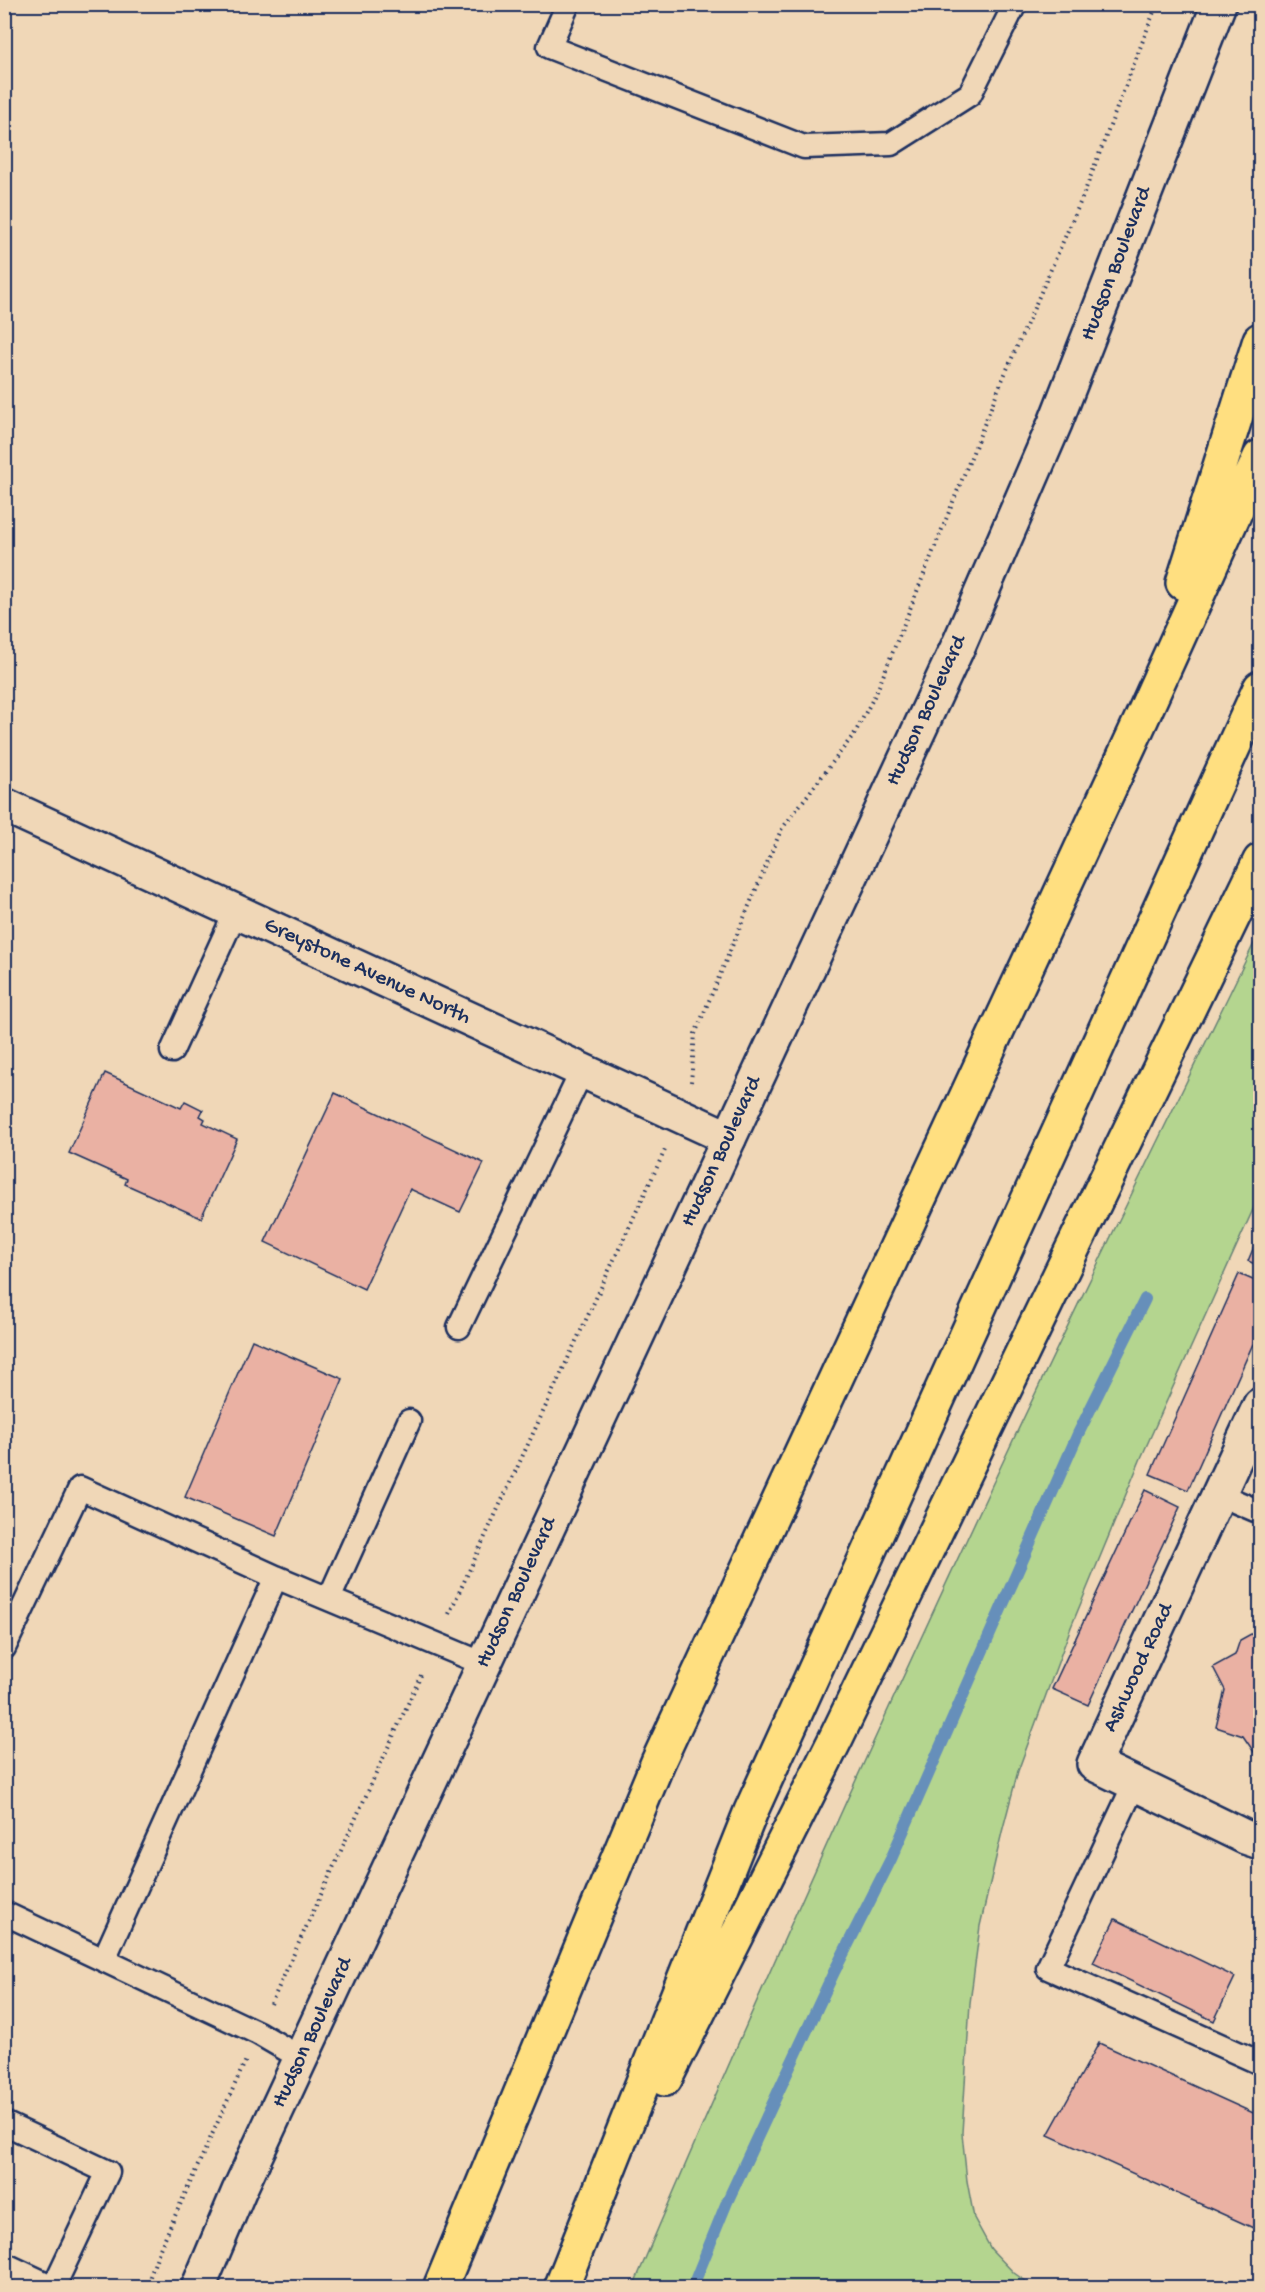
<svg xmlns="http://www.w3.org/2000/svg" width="1265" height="2292" viewBox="0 0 1265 2292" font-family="'Gochi Hand',sans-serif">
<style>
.green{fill:#b4d58f;stroke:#688276;stroke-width:1.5}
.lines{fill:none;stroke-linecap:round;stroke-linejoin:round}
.stream{stroke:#668fba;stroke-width:12}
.building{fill:#eab1a3;stroke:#1b2f5e;stroke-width:1.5}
.lane-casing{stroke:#1b2f5e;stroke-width:27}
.street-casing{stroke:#1b2f5e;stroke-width:38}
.secondary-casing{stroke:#1b2f5e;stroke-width:38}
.highway-casing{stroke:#1b2f5e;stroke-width:38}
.path{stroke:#1b2f5e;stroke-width:4;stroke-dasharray:1.5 4.5;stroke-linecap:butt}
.lane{stroke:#f0d7b7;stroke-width:22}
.street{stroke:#f0d7b7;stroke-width:33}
.secondary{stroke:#f0d7b7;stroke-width:33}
.highway{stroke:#ffdf80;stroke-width:33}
.labels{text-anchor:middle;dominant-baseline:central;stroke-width:5;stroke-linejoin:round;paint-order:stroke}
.street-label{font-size:22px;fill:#1b2f5e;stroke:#f0d7b7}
</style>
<rect width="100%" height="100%" fill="#f0d7b7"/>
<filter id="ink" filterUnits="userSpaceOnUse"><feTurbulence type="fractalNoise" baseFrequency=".0167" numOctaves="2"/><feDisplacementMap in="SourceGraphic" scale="12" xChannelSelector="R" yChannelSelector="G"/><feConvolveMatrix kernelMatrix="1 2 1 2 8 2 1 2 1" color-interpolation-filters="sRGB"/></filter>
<g filter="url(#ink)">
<path class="green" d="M1260 931V1194L1141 1458 1071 1627 1018 1771 1002 1832 980 1926 970 2003 962 2133 967 2181 974 2218 991 2249 1014 2273 1034 2287H633C752 2006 878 1728 1008 1451 1090 1277 1176 1104 1260 931Z"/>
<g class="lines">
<path class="stream" d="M692 2288 727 2202 834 1972 891 1859 1078 1434 1145 1299"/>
</g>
<path class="building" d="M105 1073 181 1108 185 1101 203 1110 200 1116 205 1119 203 1123 237 1139 201 1218 125 1184 127 1179 69 1153Z
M335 1093 484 1163 460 1212 410 1189 364 1289 265 1242Z
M1260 1232V1266L1248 1261Z
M1239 1274 1260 1283V1328L1188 1490 1150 1474Z
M252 1340 343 1379 276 1536 185 1497Z
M1145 1490 1180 1507 1088 1705 1052 1689Z
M1260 1629V1752L1256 1755 1243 1736 1216 1727 1225 1690 1213 1667 1235 1655 1240 1640Z
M1115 1919 1235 1977 1214 2021 1093 1963Z
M1099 2043 1260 2116V2231L1048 2135Z"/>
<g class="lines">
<g class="lane-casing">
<path id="lane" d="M568 4 549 47 804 147 891 144 970 94 1015 4
M172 1051 236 911
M459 1327 582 1071
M1220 1495 1260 1512
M329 1599 409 1421
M4 1648 80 1488 276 1577 484 1664
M1134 1785 1048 1968 1260 2063
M4 1913 258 2033 301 2058
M104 1959 276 1577
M4 2123 108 2172 54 2286
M4 2264 55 2288"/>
</g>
<g class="street-casing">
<path id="street" d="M4 805 729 1138
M1260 1405 1094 1764 1245 1837 1260 1842"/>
</g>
<g class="secondary-casing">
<path id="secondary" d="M198 2288 239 2191 960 642 1055 423 1219 4"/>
</g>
<g class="highway-casing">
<path id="highway" d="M1183 583 1260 340
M665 2079 836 1738 1260 861
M440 2288 658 1762 1140 722 1260 457
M561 2288 751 1811 1260 688"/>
</g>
<path class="path" d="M691 1082 695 1034 781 830 855 733 877 691 998 390 1083 196 1157 4
M449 1614 665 1150
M271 2004 422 1673
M146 2288 159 2251 246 2060"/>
<use href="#lane" class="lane"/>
<use href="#street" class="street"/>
<use href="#secondary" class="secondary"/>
<use href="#highway" class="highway"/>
</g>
</g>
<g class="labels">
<g class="street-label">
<text transform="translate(1117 264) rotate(-69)">Hudson Boulevard</text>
<text transform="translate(927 711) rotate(-65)">Hudson Boulevard</text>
<text transform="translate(367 972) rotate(25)">Greystone Avenue North</text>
<text transform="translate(722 1152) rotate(-65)">Hudson Boulevard</text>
<text transform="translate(517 1593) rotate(-65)">Hudson Boulevard</text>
<text transform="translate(1139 1668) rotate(-65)">Ashwood Road</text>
<text transform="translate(313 2033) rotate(-65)">Hudson Boulevard</text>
</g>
</g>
<rect width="1265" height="2292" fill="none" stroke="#f0d7b7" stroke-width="24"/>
<rect x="12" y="12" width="1241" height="2268" fill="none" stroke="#1b2f5e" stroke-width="2" filter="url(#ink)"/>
</svg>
